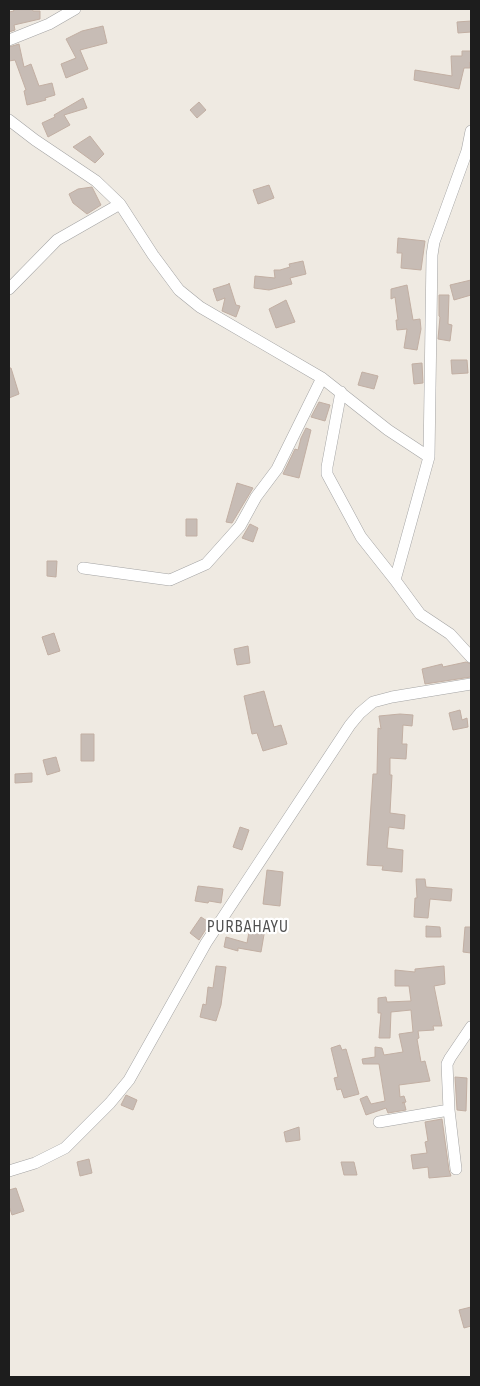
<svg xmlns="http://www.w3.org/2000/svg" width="480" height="1386" viewBox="0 0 480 1386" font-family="'Sofia Sans Condensed',sans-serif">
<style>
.building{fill:#c7bcb5;stroke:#c2afa3}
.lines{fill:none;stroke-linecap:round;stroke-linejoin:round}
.minor-casing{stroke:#a4a4a4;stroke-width:12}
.minor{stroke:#fff;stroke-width:11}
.labels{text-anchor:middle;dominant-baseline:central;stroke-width:4.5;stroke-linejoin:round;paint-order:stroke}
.quarter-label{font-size:18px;letter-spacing:1px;fill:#505050;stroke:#fff}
</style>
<rect width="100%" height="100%" fill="#efeae2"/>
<path class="building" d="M13 9H32L33 11H40V19L14 25 15 30 9 32V12L14 11Z
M471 21V32L458 33 457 22Z
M103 26 107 43 80 50 88 69 66 78 61 64 76 58 66 39 82 31Z
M19 44 24 67 31 64 39 86 52 83 55 95 45 98 46 100 27 105 24 91 26 90 15 60 9 61V47Z
M462 51H471V61L470 62V68H464L459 89 414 80 415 70 452 76 451 56H462Z
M83 98 87 108 64 115 70 125 48 137 42 123 55 117 54 115Z
M199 102 206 110 197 118 190 110Z
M90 136 104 154 95 163 73 147Z
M269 185 274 198 258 204 253 190Z
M92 187 101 205 87 214 73 203 69 194 78 189Z
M398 238 425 241 421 270 401 268 402 253H397Z
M303 261 306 274 290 278 292 284 269 290 254 288 255 276 275 278 274 270H280L290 267 289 264Z
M471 280V295L454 300 450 285Z
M229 283 236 305 240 306 236 317 222 311 225 298 217 301 213 289 229 284Z
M407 285 413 320 420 319 421 329 417 350 404 348 407 329 397 330 396 320H398L395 297 391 299V289Z
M439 295H449L448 324 452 325 450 341 438 339 440 317 439 316Z
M286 300 295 322 276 328 269 309Z
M451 360H467L468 373 452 374Z
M422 363 423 383 414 384 412 364Z
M9 368H11L19 394 9 398Z
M362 372 378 376 374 389 358 385Z
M319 402 330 405 325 421 311 417Z
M306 428 311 430 299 478 283 474 295 449 298 450 301 438Z
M237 483 253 488 232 523 226 522Z
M186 519H197V536H186Z
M250 524 258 528 253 542 242 538Z
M47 561H57L56 577 47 576Z
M54 633 60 651 48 655 42 637Z
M248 646 250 663 237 665 234 649Z
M466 662 471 664V677L425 684 422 669 442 664 443 667Z
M264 691 274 727 281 725 287 744 263 751 257 733 252 734 244 696Z
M460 710 462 720 467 718 468 727 453 730 449 713Z
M400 714 413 715 412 726 403 725 402 744H407L406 759 390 758V775H392L390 813 405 815 404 829 389 827 387 848 403 850 402 872 382 870 383 866 367 865 373 774H377L378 728 381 729 379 716Z
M81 734H94V761H81Z
M56 757 60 771 47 775 43 760Z
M32 773V782L15 783V774Z
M240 827 249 830 242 850 233 847Z
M267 870 283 872 280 906 263 904Z
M416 879H425L426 887 452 889 451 901 430 899 428 918 414 917 415 898H417Z
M198 886 223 889 221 903 209 901 208 903 195 901Z
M201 917 210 923 199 940 190 933Z
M251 921 266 923 261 952 238 948V951L224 947 226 937 247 943Z
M426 926 440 927 441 937H426Z
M465 927H471V953L463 952Z
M216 966 226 967 221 1005 216 1021 200 1017 203 1004 206 1005 208 987 213 988Z
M444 966 445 984 434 986 442 1026H433L434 1030 418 1031 419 1038 417 1039 421 1062 425 1061 430 1081 399 1085 400 1097 404 1096 406 1102 402 1103 404 1102 406 1110 388 1113 386 1108 366 1115 360 1099 367 1096 371 1104 385 1101 379 1064H363L362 1059 375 1057V1047L382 1048 384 1055 403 1052 399 1034 413 1032 411 1010 391 1012 390 1038H379L381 1013H378V998L386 997 387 1002 411 1001 409 986H395V970L415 972V969Z
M340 1045 342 1050 346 1049 359 1094 344 1098 341 1089 337 1090 334 1078 338 1077 331 1048Z
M455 1077 467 1078 466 1111 457 1110Z
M126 1095 137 1100 133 1110 121 1105Z
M442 1119 449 1170 451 1176 429 1178 428 1167 413 1169 411 1155 427 1153 425 1142 428 1141 425 1122Z
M299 1127 300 1140 286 1142 284 1132Z
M89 1159 92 1173 80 1176 77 1162Z
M341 1162H354L357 1175H344Z
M16 1188 24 1211 12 1215 9 1206V1190Z
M471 1307V1326L464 1328 459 1310Z"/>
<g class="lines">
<g class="minor-casing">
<path id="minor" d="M9 40 49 24 75 9
M9 120 35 140 96 181 120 204 153 255 179 290 200 307 322 378 388 430 429 457 395 580 420 614 450 634 471 657
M9 289 57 240 120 204
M341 392 327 467V474L361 537 395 580
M429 457 432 255 434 242 467 151 471 131
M83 568 170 580 206 564 240 526 256 497 277 469 322 378
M379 1122 449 1110
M456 1169 449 1110 447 1064 450 1058 471 1027
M9 1171 35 1163 65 1148 110 1103 129 1080 206 943 350 725 360 713 373 702 392 697 471 684"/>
</g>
<use href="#minor" class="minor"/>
</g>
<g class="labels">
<g class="quarter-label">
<text x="248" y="926">PURBAHAYU</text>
</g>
</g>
<rect width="480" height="1386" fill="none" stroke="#1d1d1d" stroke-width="20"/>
</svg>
